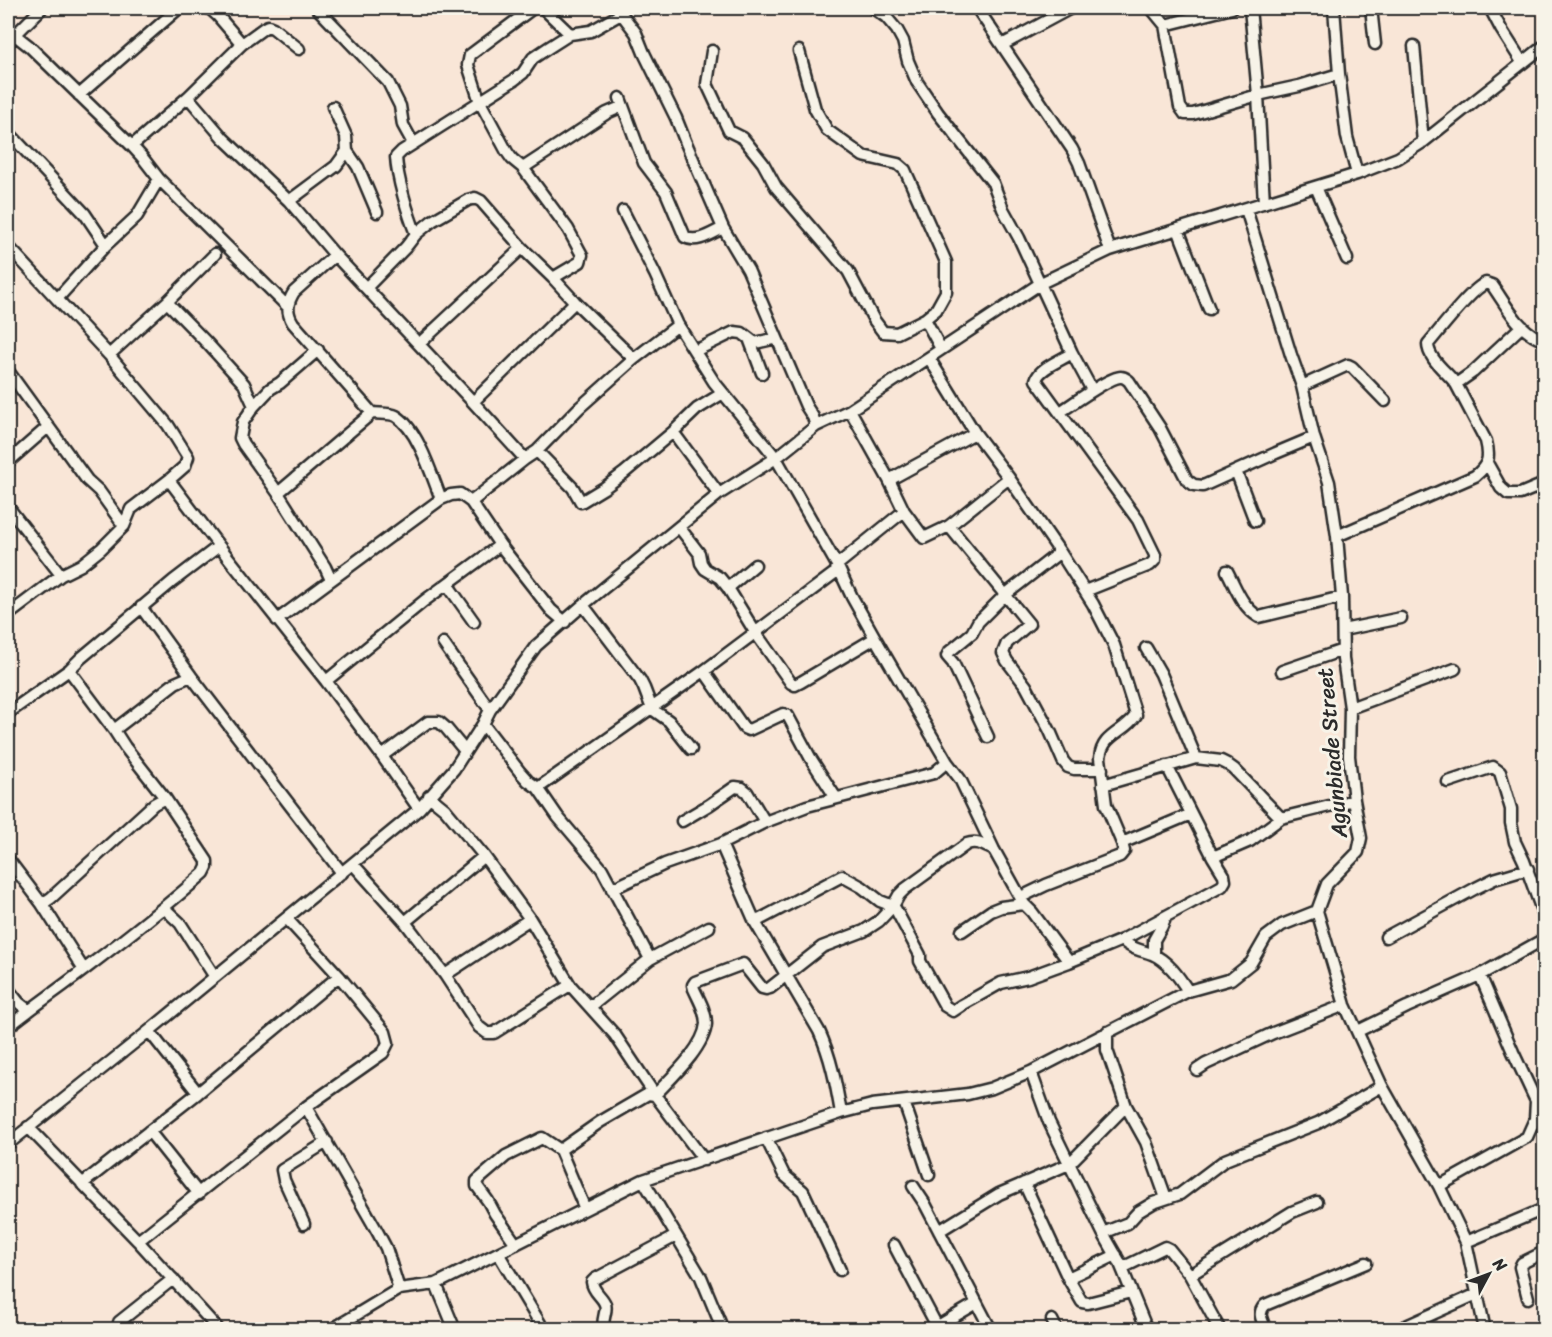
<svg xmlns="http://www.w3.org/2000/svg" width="1552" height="1337" viewBox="0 0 1552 1337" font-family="Sriracha,sans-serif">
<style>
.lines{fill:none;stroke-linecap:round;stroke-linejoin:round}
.minor-casing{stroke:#2b2b2b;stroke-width:15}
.minor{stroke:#f7f3e8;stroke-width:10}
.rail-casing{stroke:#2b2b2b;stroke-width:4.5}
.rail{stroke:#f7f3e8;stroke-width:2;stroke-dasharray:7;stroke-linecap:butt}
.labels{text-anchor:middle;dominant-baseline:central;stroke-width:6;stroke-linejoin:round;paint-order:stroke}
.street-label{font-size:22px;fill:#2b2b2b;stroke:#f7f3e8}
</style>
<rect width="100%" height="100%" fill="#f9e6d7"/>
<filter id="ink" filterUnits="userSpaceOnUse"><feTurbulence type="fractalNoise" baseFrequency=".0167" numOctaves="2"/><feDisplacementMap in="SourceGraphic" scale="12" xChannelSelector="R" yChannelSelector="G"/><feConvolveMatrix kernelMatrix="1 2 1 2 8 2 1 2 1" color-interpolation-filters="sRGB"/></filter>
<g filter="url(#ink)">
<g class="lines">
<g class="minor-casing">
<path id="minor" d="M209 8 218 16 242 44
M317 8 388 82 400 106 403 125 413 143
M533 8 470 55 468 65 480 102 507 152 512 159 523 168 568 229 582 255 580 262 553 278 575 302 634 359
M543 8 570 34
M617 8 636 33 644 53 676 118 686 143 723 228 748 270 806 406 813 417 816 426
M873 8 886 17 897 30 903 41 908 61 917 82 938 113 993 183 1003 209 1019 238 1072 353 1092 390
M977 8 1072 149 1079 163 1110 250
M1151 8 1165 25 1232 8
M1250 8 1258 95 1264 203
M1334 8 1339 74 1347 137 1357 174
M1371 8 1375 44
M1490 8 1501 29 1522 62
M1165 25 1180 107 1185 114H1193L1258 95 1299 86 1339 74
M15 35 42 8
M8 42 15 35 29 46 132 146 142 157 159 179 288 307
M1002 45 1071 8
M1414 46 1423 142
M712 51 707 84 729 131 743 138 763 163 776 187 848 271 874 320 883 332 897 333 925 319
M799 51 815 109 827 130 863 156 898 164 905 170 946 262V292L936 310 925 319 941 349
M79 95 179 8
M188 97 223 138 289 201 335 255 473 402 525 459
M620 98 644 163 666 192 685 237C697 244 712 233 723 228
M8 132 85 214 106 245
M132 146 188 97 242 44 264 28 268 26 273 28 299 49
M347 151 358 167 377 212
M523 168 607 113 623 106
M1316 187 1347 259
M289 201 336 166 347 151 346 136 333 107
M1246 209 1291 355 1302 386 1314 437 1329 482 1337 536 1342 597 1343 659 1350 708 1349 756 1354 800 1361 838 1358 852 1327 884 1317 911 1345 1005 1382 1086 1439 1186 1466 1242 1485 1330
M623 211 655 274 678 325 714 382 776 458 837 565 852 597 875 638 947 762 960 779 994 850 1024 904 1032 912 1069 962
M1178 229 1209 309
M416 234C408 214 397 178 396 157L402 151 514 80 523 73 533 58 548 48 570 34 591 31 621 14
M8 246 109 355 167 302 215 254
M335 255 294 292C287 303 286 312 293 323L372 413C379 414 390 413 396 416 418 429 432 476 441 499L451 495 460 494 471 502 500 545 551 610 565 622
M366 288 406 247 416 234 432 221 468 200 475 198 481 201 522 248 553 278
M57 299 106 245 137 216 159 179
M167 302 207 343 244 384 254 406
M750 341 762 373
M419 344 522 248
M318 350 280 383 270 389 254 406 243 422 240 438 243 444 278 493 325 567 331 580
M695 351 734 332 742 333 755 343 777 338
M1072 353C1062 360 1039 368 1036 380L1138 520 1155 555V560L1150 565 1085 591
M929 358 975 433 1009 478 1060 552 1093 604 1114 645 1136 715C1124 733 1102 734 1100 758L1106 805 1122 843 1124 851 1120 856 1046 885 1021 897
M8 371 87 480 99 491 124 526
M1456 384C1447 372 1428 359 1428 344 1440 330 1471 289 1486 283L1492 285C1505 303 1517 328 1538 338L1544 335
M1302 386 1348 365 1352 367 1385 401
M473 402 575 302
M850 410 889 480 904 511 924 538 949 526 1009 478
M1060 412C1071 405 1111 376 1121 377 1125 377 1126 379 1129 381L1160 428 1187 480 1194 485 1203 486 1276 453 1314 437
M673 432 719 494
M537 451 573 488 581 502 604 488 624 473 673 432 697 409 723 393
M8 462 48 427
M1487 463 1501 488 1508 494H1520L1544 484
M1236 471 1255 521
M169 480 219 546 326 681 382 756 419 809
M889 480 975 433
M278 493 372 413
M471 502 525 459 537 451 579 408 634 359 678 325
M8 507 61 575
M949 526 1029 624 1007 643 1003 653 1007 661 1026 686 1050 731 1063 761 1068 767 1074 769H1102
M679 527 699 553 701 563 705 569 720 578 728 588 755 632 791 683 795 685 801 682 875 638
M1337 536 1475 476C1489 465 1490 457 1486 441L1456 384 1473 372 1522 326
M1227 571C1236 588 1242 607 1259 617L1342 597
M447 584 474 622
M728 588 755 565
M583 605 640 680 644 688 652 709 669 721 691 749
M141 607 191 676 342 873
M8 615 61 575 81 565 101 549 124 526 131 509 169 480 185 466 188 457 168 425 109 355
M277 620 441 499
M1343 630 1401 618
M443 643 490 710
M1146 648 1161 674 1196 758
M704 671 744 728 749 730 783 714 788 716 811 759 836 798
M1282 671 1343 650
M326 681 424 601 500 545
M1350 708 1455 669
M8 713 69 670 81 658 173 581 219 546
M483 724 520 772 528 781 538 788 558 817 602 869 650 959
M114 730 175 683 191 676
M988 737 953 663 947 656 949 652 972 633 978 622 1005 595 1060 552
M382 756 428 722H439L446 728 465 751
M1448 782 1493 767 1500 772 1511 809V823L1515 842 1524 861 1544 916
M1103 785 1196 758 1221 761 1227 764 1234 769 1281 818
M538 788 704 671 836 572 837 565 904 511
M429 796 445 809 484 856 530 919 570 985 615 1035 655 1095 704 1160
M682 821 709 805 735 787 742 788 747 792 765 822
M1122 843 1191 814
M721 844 755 922 819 1031C831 1057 836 1084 841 1113
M1213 857 1250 841 1281 818 1354 800
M8 859 42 904 84 970
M353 864 405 922 445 975 479 1027 487 1033H494L570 985
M612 889 665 864 721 844 765 822 807 806 934 773 947 762
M42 904 51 898 154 804 165 798
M164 908 180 923 215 977
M405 922 484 856
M755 922 842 876 862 887 880 901 893 906 896 910 920 955V961L945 1006 953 1011 962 1005 1001 983 1028 977 1069 962 1122 940 1222 886 1225 881 1224 875 1213 857 1167 766
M962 931 991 911 1001 907 1024 904
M1386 937 1476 888 1494 879 1528 869
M1122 940C1131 949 1141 950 1152 954 1168 961 1179 977 1188 991
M1154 955V940L1162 926 1166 916
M445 975 530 919
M8 989 19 1003 28 1010
M590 1007 650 959 709 927
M8 1027C33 1007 59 989 85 969 126 938 166 907 204 873L207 867V861L165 798 125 747 114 730 69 670
M149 1031 198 1093
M1358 1031 1407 1007 1480 975 1544 939
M1107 1032V1050L1126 1106 1146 1142 1166 1198
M1197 1070 1206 1064 1273 1033 1345 1005
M1031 1072 1049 1122 1103 1233 1119 1261 1147 1330
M904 1102 929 1175
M306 1107 377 1231 386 1248 399 1289
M28 1127 138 1241 219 1330
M149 1131 199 1194
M766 1138 784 1175 803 1191 840 1270
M8 1144 149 1031 419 809 454 769 483 724 490 710 536 646 583 605 719 494 776 458 816 426 850 410 1041 283 1110 250 1357 174 1398 158 1423 142 1544 46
M560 1150 585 1209
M643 1180 701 1277 723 1330
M1024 1183 1068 1278 1082 1302 1088 1303 1131 1292
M82 1184 198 1093 339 976
M913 1186 925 1204 991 1330
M1439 1186 1527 1137 1535 1119 1536 1101 1513 1052 1480 975
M304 1224 284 1180 282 1170 327 1142
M939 1231 999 1194 1069 1164 1126 1106
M1103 1233 1128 1223 1138 1212 1153 1203 1180 1194 1225 1160 1318 1123 1382 1086
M138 1241 306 1107 383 1053 388 1043 385 1032 339 976 287 919
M1466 1242 1544 1209
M516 1244 495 1214 488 1201 477 1186V1181L506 1156 542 1138 560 1150 600 1122 648 1094 655 1095C671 1078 704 1048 706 1024 706 1011 699 1000 694 989L693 985 695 982 743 964 762 988 766 989 770 988 822 947 864 931 879 921 893 906 899 895 905 889 967 844C977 840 985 846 994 850
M894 1245 939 1330
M498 1253 544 1330
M1122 1268 1165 1247 1169 1249 1190 1275 1220 1330
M1190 1275 1292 1212 1317 1202
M1068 1278 1116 1255
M436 1284 455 1330
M1528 1298 1520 1267 1522 1263 1544 1252
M1052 1320 1057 1330
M119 1322 173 1279
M938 1326 977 1303
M331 1330 399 1289 436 1284 643 1180 841 1113 872 1105 968 1094 992 1088 1031 1072 1188 991 1231 979 1251 963 1266 937 1282 925 1317 911
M604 1330C601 1318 608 1311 605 1304 602 1296 593 1292 592 1282L595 1279 676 1236
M1266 1330C1262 1320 1257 1313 1265 1305L1366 1263
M1397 1330 1477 1294"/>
</g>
<use href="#minor" class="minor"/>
<g class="rail-casing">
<path id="rail" d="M8 14 14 8"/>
</g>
<use href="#rail" class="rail"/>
</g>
</g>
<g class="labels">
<g class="street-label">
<text transform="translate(1332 753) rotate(-95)">Agunbiade Street</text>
</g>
</g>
<rect width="1552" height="1337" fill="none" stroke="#f7f3e8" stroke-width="30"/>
<rect x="15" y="15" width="1522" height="1307" fill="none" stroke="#2b2b2b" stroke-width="2" filter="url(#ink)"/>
<g transform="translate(1489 1274) rotate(49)" stroke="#f7f3e8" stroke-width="4.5" paint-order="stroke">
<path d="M0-4.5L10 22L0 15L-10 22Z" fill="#2b2b2b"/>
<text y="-9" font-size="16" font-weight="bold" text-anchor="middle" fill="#2b2b2b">N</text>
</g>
</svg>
